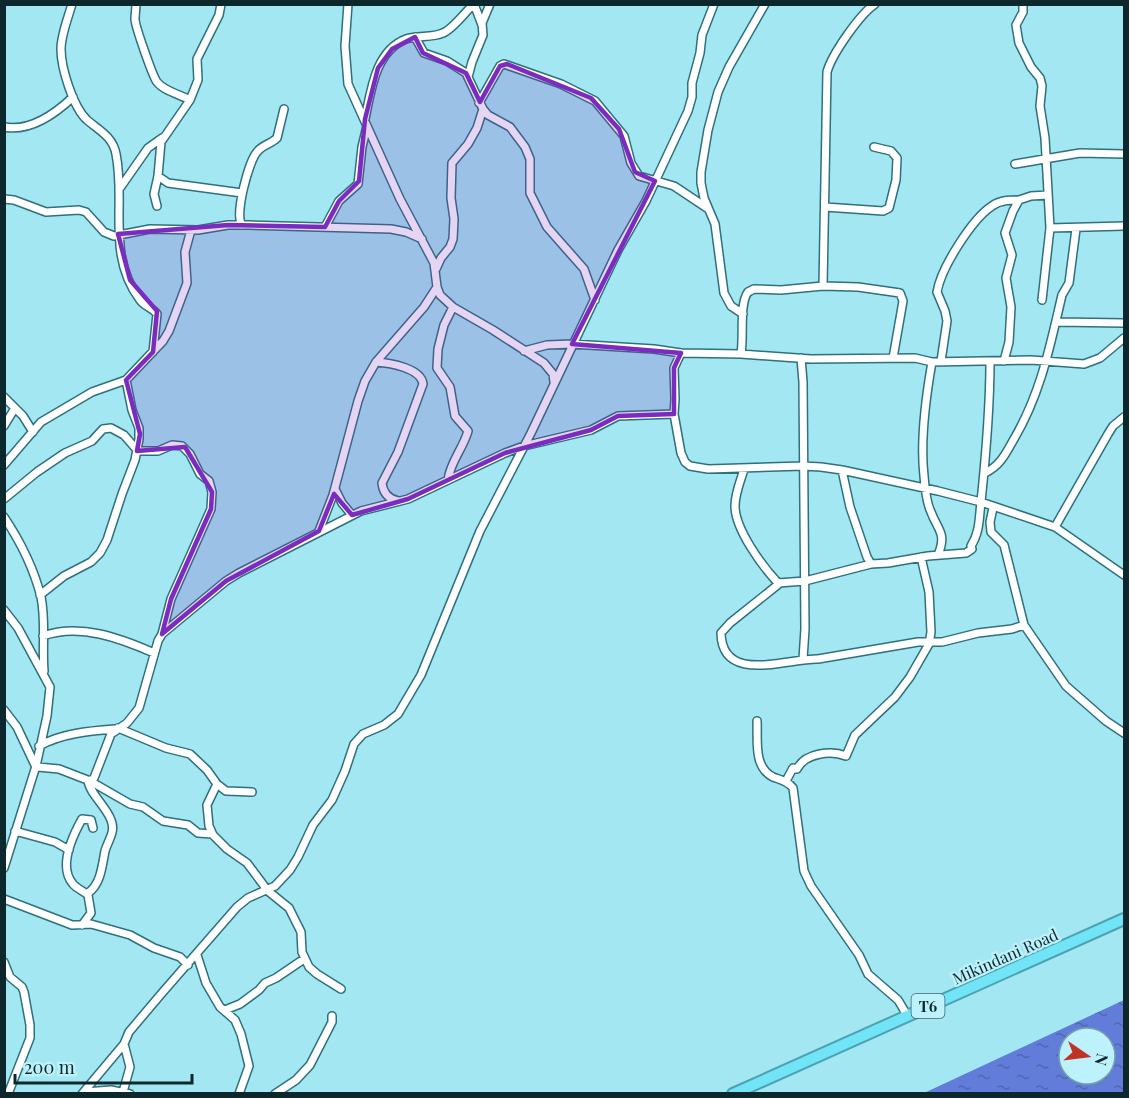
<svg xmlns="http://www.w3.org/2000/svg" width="1129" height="1098" viewBox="0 0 1129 1098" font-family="'Playfair Display',serif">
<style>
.water{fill:url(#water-ripples);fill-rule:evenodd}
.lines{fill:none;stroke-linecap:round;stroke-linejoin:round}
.minor-casing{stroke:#2e717c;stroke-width:10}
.highway-casing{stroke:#4ea2b0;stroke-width:14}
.minor{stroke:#fff;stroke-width:7}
.highway{stroke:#72e4f7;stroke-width:10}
.marked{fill:#7b2cbf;fill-opacity:0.2;stroke:#7b2cbf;stroke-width:4.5;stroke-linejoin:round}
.labels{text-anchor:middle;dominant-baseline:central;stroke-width:4.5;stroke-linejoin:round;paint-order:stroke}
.shield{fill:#bdf1fb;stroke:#41646b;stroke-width:1.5}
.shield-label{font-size:15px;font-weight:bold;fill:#0c282d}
.street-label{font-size:16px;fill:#0c282d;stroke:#bdf1fb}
</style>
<defs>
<pattern id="water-ripples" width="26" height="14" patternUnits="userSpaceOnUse" patternTransform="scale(1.5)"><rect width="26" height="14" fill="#627dd9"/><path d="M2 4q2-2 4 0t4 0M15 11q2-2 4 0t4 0" fill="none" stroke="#4f66b0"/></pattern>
</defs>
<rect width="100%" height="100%" fill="#a3e7f2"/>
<path class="water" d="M1124 1000V1093H924ZM1069 1038H1105V1074H1069Z"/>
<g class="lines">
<g class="minor-casing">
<path id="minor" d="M72 4C68 18 61 35 61 49 61 68 73 107 87 120 99 130 113 137 116 154 126 203 106 255 140 300 144 306 153 308 157 314L153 352
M136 4C136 9 135 14 135 19 135 26 153 77 157 82 164 91 181 95 190 100
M348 4 345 46 348 84 400 199 434 263 437 287 440 295 453 307 493 330 544 363 553 374 554 382
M1023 4V12L1016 25 1019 43 1031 67 1040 78 1042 86 1040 106 1045 138 1050 228 1042 300
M415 37 424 53 447 61 466 73 483 109 488 115 510 127 525 147 530 159V193L547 227 584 269 595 300
M468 77 472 62 483 35 482 23 490 4
M479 103 500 66 504 64 561 84 595 101 624 136 631 163 639 176 674 186 707 208
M365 119C371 91 375 51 406 39 418 35 432 38 443 33 453 29 465 12 474 4L482 25
M4 127C30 132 55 114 73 97
M1015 164 1080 153 1124 154
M158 176 168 183 242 193
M120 188 148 148 162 138
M4 199 14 200 46 212 79 210 86 212 104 232 114 236 150 229 198 230 228 225H248L391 229 406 232 422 239
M157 206 154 194 158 176 161 142 190 100 198 80 197 59 219 15 221 4
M825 207 883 211 889 208 896 180 897 158 891 151 874 147
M242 225C234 215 249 161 257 152 262 145 271 144 277 138L284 109
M325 227 339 201 358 184 362 147 367 126
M1050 228 1124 226
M436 269 441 258 450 247 453 239 454 219 451 198 452 163 468 144 477 128 483 109
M823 286 827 72C832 54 860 14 875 4
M743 314 731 306 724 293 715 224 704 198 701 183V172L708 130 718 92 729 67 765 4
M1057 322 1124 323
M524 351 547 345 572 344 654 349 681 353 741 354 811 359 915 358 932 362 1031 360 1084 364 1100 358 1124 338
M681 353 674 368 675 399 674 414 681 453 685 462 690 466 708 469 803 466 821 467 842 470 938 491 981 502 1055 527 1124 575
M741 354C744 336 739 304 748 292L754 289 781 290 823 286 858 287 900 293 903 301 893 358
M801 358 803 382 805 629 803 659
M941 361 947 321 945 311 937 292C941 268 972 219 992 206 1000 200 1010 200 1019 200
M1004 361 1009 342 1011 307 1006 278 1012 255 1005 233 1013 211 1019 200 1031 196 1048 195
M376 362C390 363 421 368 423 384L398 452 382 483C383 493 389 499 398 501
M932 362C926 396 920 441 924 476 925 488 926 502 931 512 938 531 947 533 938 555
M4 397 23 416 33 432
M4 426 15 408
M137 451H158L172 445 182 446 190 454 200 474 209 481 212 492 211 509 171 599 162 634
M4 465 41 422 92 392 126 380 163 341 169 331 187 283 185 252 191 230
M744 469C741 480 735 493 735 506 735 529 762 566 778 583L805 581 871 564 888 563 928 556 966 553 972 549 971 546C980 532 979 518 981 502 986 454 990 410 990 362
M842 470 850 507 867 557 871 564
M985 473C1001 465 1006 453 1014 439 1041 393 1050 346 1062 295L1069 283 1076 229
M448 480C450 462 463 449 468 431L455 416 450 387 437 368 438 349 444 325 453 307
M335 489 342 503 352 515
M4 499 37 472 65 453 92 441 103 429 111 428 124 435 137 450
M993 508 990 522 991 532 1004 545 1024 625 1066 686 1106 721 1124 733
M4 517C20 541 34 569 41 597 46 621 42 647 44 671
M1055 527 1108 434 1113 426 1124 417
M319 531 333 495 358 401 365 381 376 362 424 307 437 287
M780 583 730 623 721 633C722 685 788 658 818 659L918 642H942L978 633 1012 629 1024 625
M40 595 64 576 91 562 100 553 107 540 122 494 135 460 139 439V428L132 410 126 380
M4 610 18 628 50 687 47 716 36 766 4 868
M43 636C80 623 120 638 154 653
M4 710 17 727 35 765
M757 721C758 740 753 767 773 777 781 780 788 781 793 788L804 871 811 886 859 955 868 974 898 1000 907 1015
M118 728 166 748 190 754 207 770 217 784 226 791 252 792
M39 746C62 733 90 731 116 729
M38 767 59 769 90 781 94 778 111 734 127 723 139 708 158 641 162 634 226 581 239 573 361 511 408 499 505 453 524 446 591 430 618 416 674 414
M90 781 130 804 143 807 163 821 188 825 198 833 212 834
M786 781 793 768 797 769C805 753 831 750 846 756L855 735 895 697 910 677 929 644 931 632 929 592 921 557
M217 784 207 805 209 826 213 835 227 849 247 863 268 891 289 908 301 932 302 952 309 967 317 974 341 989
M15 831 55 842 69 850
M88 893C101 884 102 866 105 851 108 840 116 832 111 820 106 806 89 793 88 780
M4 899 72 925 91 924 130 935 154 948 180 957 188 965
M82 925 91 913 88 895C84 891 77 889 73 884 58 867 72 837 82 819L91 820 93 828
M197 955 206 983 220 1007 235 1020 241 1034 249 1066 239 1094
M4 962 10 977 22 987 24 992 30 1025V1038L8 1094
M225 1010 240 1004 259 990 265 983 276 978 304 959
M85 1092 111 1090 130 1094
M123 1092 130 1067 124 1044
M82 1094 124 1044 129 1032 162 993 237 907 248 898 275 886 290 870 298 857 313 825 332 800 345 771 354 744 363 734 384 725 398 714 421 675 480 531 531 433 618 250 646 201 688 111 692 97V83L700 53 702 35 714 4
M275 1094 296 1080 310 1065 332 1022V1016"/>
</g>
<g class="highway-casing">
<path id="highway" d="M733 1094 1124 919"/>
</g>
<use href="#minor" class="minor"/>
<use href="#highway" class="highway"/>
</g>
<path class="marked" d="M415 37 423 53 466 73 480 102 500 66 507 64 591 98 619 129 635 172 655 181 572 344 681 353 674 368V414L618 416 591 430 505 453 408 499 352 515 334 494 319 531 226 581 162 634 171 599 211 509 212 492 185 447 137 451 140 434 126 380 153 352 157 311 130 280 118 234 228 225 325 227 339 201 359 181 365 119 378 68 392 49Z"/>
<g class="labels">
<rect class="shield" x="911.5" y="994" width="33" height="24" rx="4.5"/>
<g class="shield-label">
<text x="928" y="1006">T6</text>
</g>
<g class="street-label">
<text transform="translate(1005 956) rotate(-24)">Mikindani Road</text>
</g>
</g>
<rect width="1129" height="1098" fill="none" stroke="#0c282d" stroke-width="12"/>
<g transform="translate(1087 1056) rotate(104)"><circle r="28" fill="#bdf1fb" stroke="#76a1a9" stroke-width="1.5"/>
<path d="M0-4.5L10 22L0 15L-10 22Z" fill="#bf3224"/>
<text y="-9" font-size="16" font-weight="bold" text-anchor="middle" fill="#0c282d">N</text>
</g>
<path d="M15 1074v9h177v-9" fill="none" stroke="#0c282d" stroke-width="3"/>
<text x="24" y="1074" font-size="18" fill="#0c282d" stroke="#bdf1fb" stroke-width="4.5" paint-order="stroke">200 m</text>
</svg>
